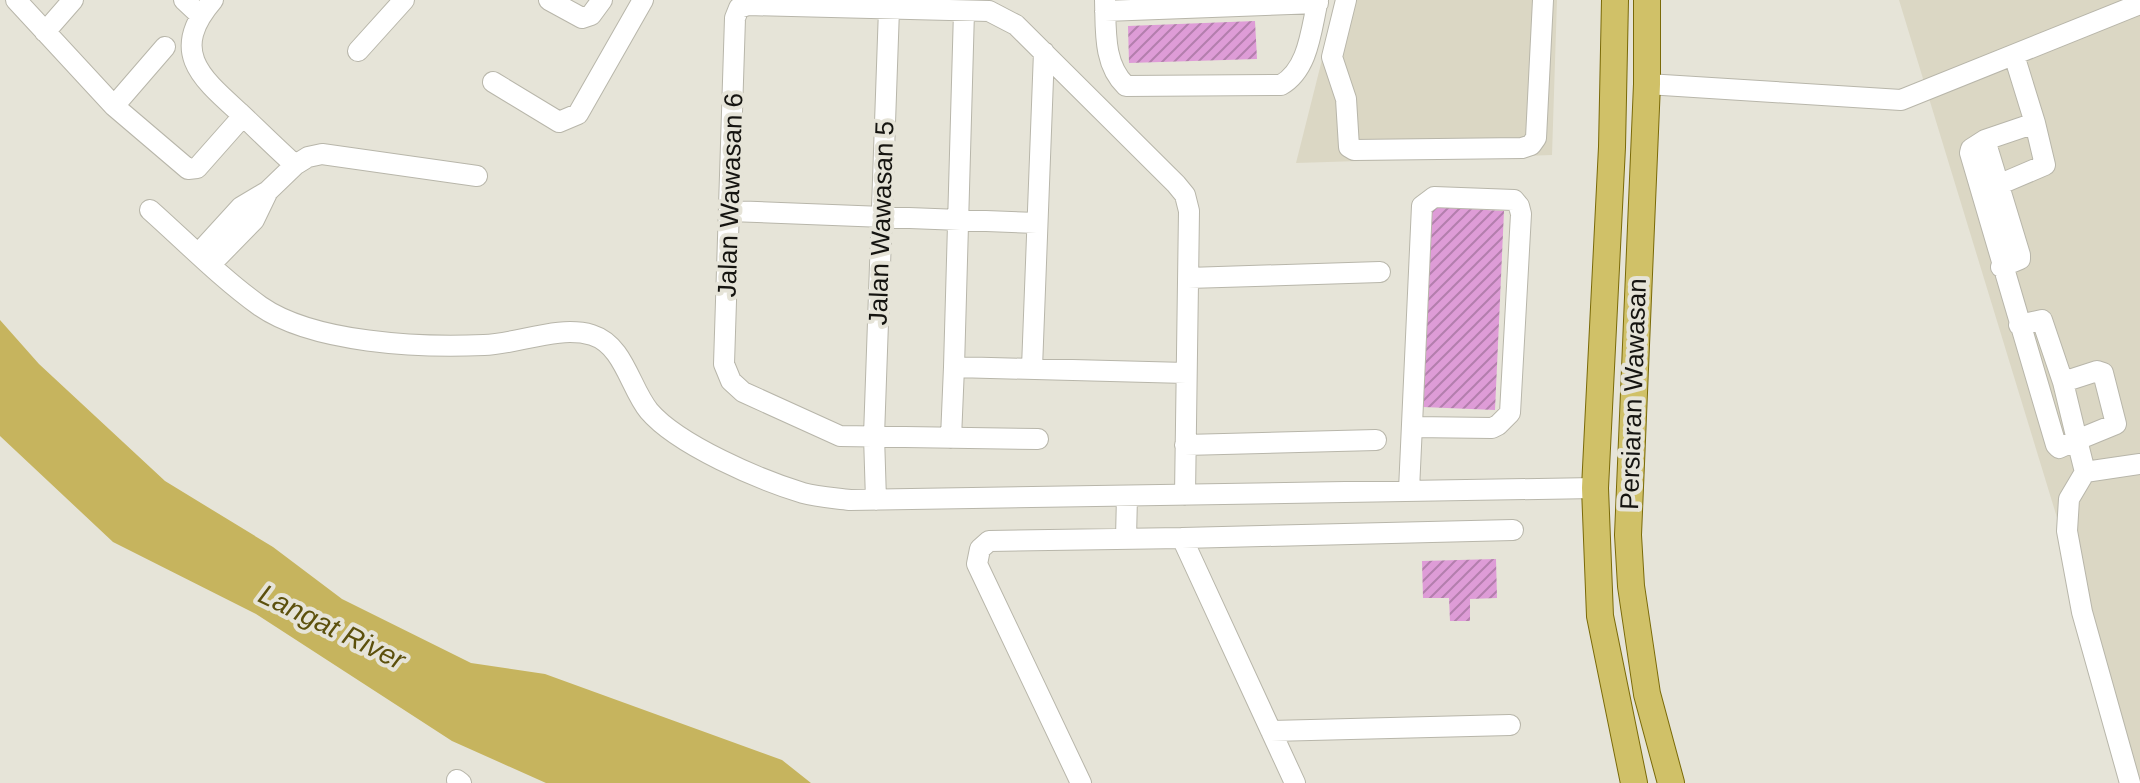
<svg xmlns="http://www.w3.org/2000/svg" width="2140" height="783" viewBox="0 0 2140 783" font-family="Arial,sans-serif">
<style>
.built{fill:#dbd7c4}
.water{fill:#c6b45e}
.building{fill:url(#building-hatch)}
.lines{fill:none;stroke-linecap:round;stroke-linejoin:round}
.minor-casing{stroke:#b8b6aa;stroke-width:22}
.major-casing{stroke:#7a6a08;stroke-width:28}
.minor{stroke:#fff;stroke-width:20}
.major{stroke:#d0c168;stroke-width:26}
.labels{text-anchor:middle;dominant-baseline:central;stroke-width:8;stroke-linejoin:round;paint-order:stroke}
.street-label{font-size:26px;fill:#151410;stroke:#e6e4d8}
.water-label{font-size:28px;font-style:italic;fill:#5c500c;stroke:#e6e4d8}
</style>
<defs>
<pattern id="building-hatch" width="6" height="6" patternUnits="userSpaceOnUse" patternTransform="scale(2)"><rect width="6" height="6" fill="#de9cd7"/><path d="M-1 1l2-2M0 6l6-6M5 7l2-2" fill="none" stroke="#b37ead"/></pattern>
</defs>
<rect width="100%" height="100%" fill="#e6e4d8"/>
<path class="built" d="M1337 0H1557L1552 155 1296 163Z
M1899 0H2140V783H2138Z"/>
<path class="water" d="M0 320 39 364 165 481 273 547 342 599 471 663 545 674 782 760 811 783H546L452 741 256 614 113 542 0 436Z"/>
<path class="building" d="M1255 21 1257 59 1129 63 1128 26Z
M1432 207 1504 211 1495 410 1423 407Z
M1496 559 1497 598 1470 599V621H1450L1449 598H1423L1422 561Z"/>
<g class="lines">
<g class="minor-casing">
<path id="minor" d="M16 0 114 106 188 169 197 168 243 116
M184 0 200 15
M213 0C169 51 200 77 240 113 258 130 276 148 295 165
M549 0 582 18 591 15 602 0
M1105 0C1106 30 1103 64 1126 86L1281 85C1309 69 1311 29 1318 0
M1346 0 1332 57 1346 99 1349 147 1354 150 1522 148 1531 145 1536 138 1543 0
M1105 11 1318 3
M45 32 73 0
M358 51 404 0
M2014 55 2035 123 1985 140 1971 149 1970 153 2056 445 2059 448 2077 440 2085 472 2140 464
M493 82 559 122 578 114 643 0
M1647 84 1901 100 2140 4
M114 106 165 47
M1985 140 2020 255V259L2001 267
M1998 185 2045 165 2035 123
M150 210C186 242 221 278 260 306 313 343 420 348 484 345 518 344 558 325 592 335 624 345 630 388 649 411 678 445 760 480 803 493 817 497 835 498 850 500L1595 488
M730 211 1037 223
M199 253 241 207 268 191 295 165 308 157 322 154 477 176
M211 264 254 220 268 191
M1188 278 1380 272
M2019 325 2042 320 2063 382 2097 371 2103 373 2116 424 2077 440 2063 382
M954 367 964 11
M1032 368 1044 52
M951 438 954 367 1186 373
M1038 439 840 436 743 392 731 381 724 364 735 18 739 8 748 5 989 11 1016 25 1176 184 1185 195 1189 211 1185 495
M1185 445 1376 440
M2085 472 2069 499 2067 531 2082 612 2130 783
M1409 490 1422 206 1434 197 1514 200 1519 206 1521 214 1510 413 1498 425 1492 428 1413 427
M876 500 874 436 889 9
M1126 538 1127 496
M1182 538 1513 530
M1271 731 1510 725
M457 780 461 783
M1081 783 977 564 980 549 989 541 1182 538 1295 783"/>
</g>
<g class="major-casing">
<path id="major" d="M1615 0 1612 147 1595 488 1600 616 1634 783
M1647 0V84L1628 535 1631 586 1647 694 1671 783"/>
</g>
<use href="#minor" class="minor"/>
<use href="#major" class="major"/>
</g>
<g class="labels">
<g class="street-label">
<text transform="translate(730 195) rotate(-88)">Jalan Wawasan 6</text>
<text transform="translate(881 223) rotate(-88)">Jalan Wawasan 5</text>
<text transform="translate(1633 394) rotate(-88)">Persiaran Wawasan</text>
</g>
<g class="water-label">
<text transform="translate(332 627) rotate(26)">Langat River</text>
</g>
</g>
</svg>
